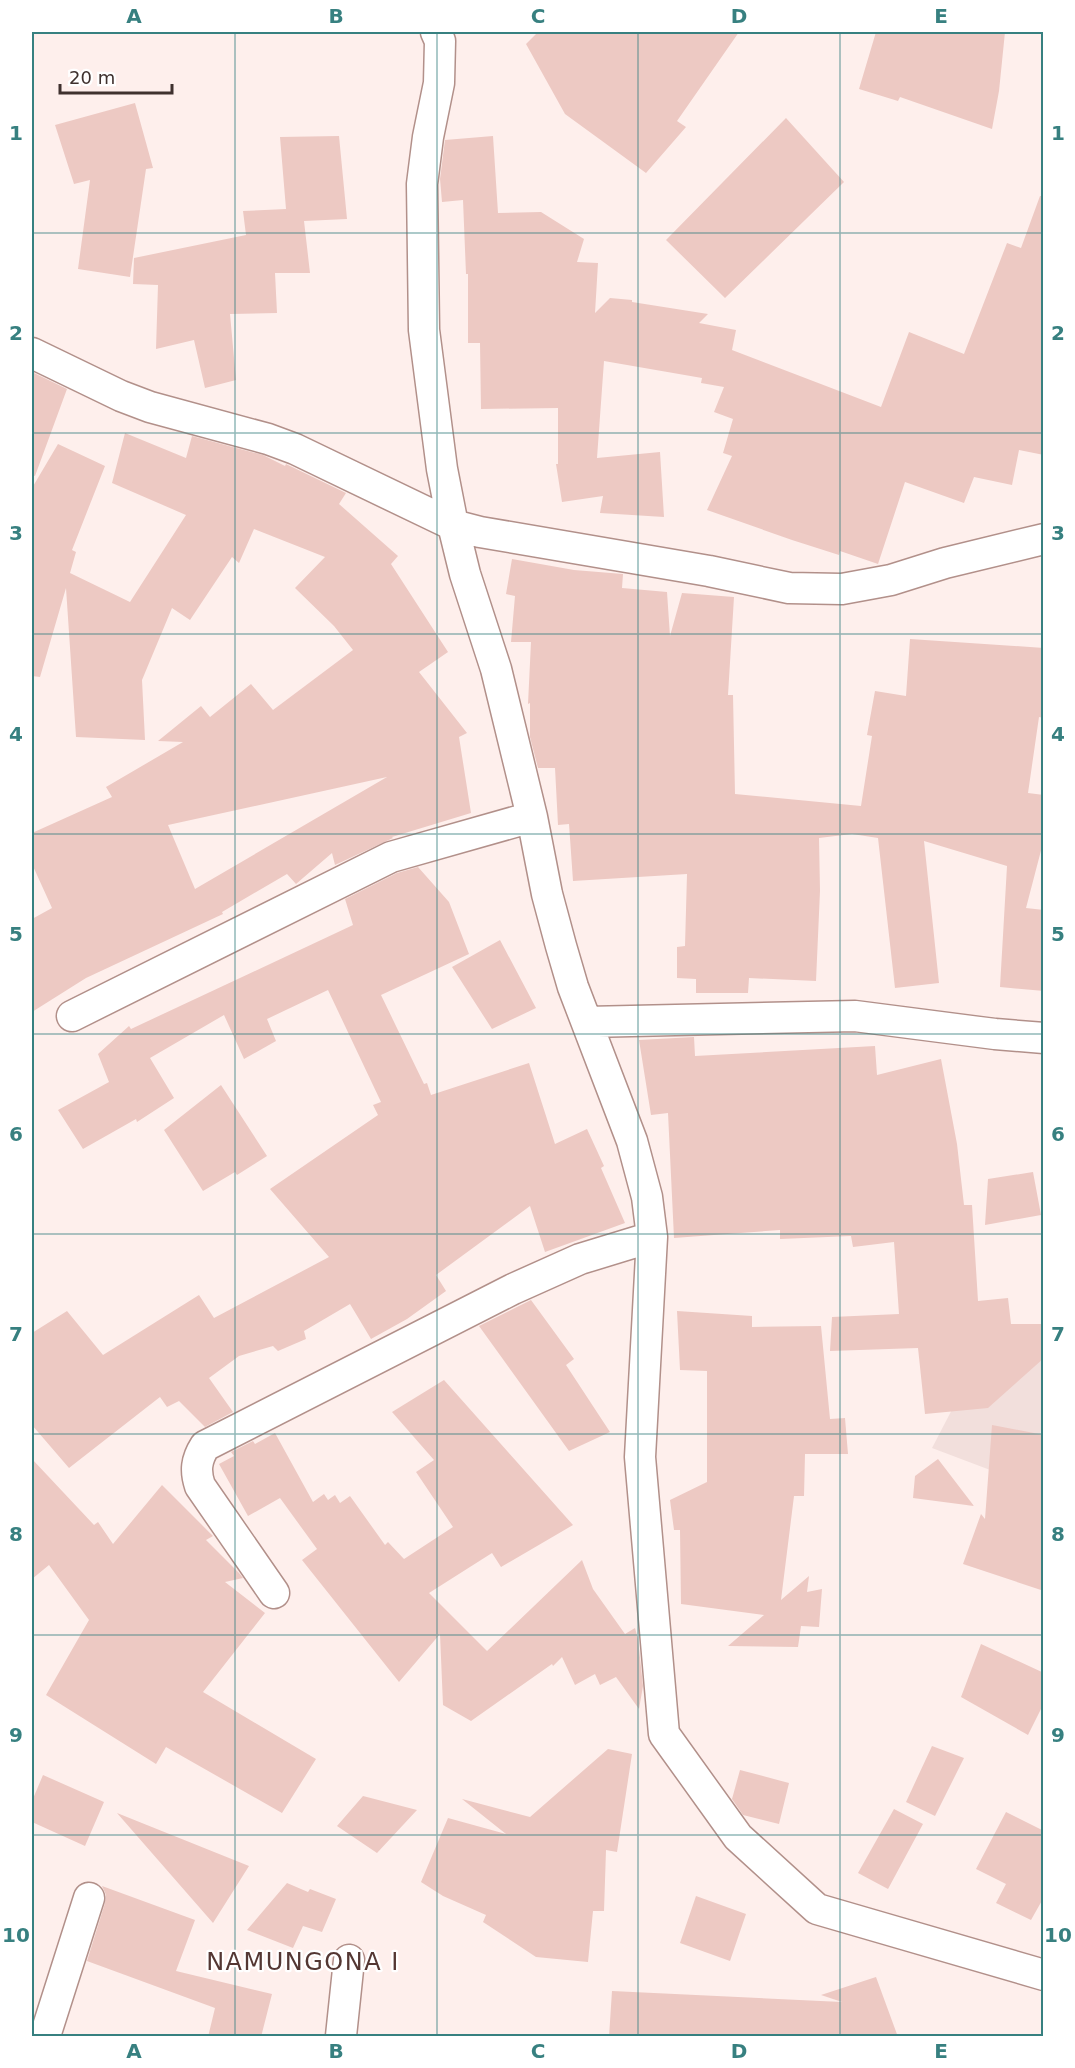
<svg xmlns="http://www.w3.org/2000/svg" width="1075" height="2068" viewBox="0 0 1075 2068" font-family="'DejaVu Sans',sans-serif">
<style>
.built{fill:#f2dfdc}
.building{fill:#edc9c3;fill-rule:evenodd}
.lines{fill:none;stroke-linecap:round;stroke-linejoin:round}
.street-casing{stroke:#b2908a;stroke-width:33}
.street{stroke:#fff;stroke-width:30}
.grid{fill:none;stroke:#378080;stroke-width:1.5;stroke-opacity:0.55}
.labels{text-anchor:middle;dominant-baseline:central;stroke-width:4.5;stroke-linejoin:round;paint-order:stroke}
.quarter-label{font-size:24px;letter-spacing:1.5px;fill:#543733;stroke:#fff}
.neatline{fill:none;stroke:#378080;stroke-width:2}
.grid-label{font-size:20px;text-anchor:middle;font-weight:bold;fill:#378080}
</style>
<rect width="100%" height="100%" fill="#feefec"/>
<path class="built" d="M984 1348 1043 1361V1410L1035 1487 932 1448Z"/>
<path class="building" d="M538 32H739L677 121 686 127 646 173 565 114 526 44Z
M876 32H1005L999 91 992 129 900 97 898 101 859 89Z
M135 103 153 168 146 169 130 277 78 269 90 180 74 184 55 125Z
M786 118 844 182 725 298 666 240Z
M339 136 347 219 304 221 310 273H275L277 313 230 314 236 380 205 388 194 340 156 349 158 285 133 284 134 258 246 235 243 211 286 209 280 137Z
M493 136 498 213 541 212 584 239 577 262 598 263 595 313 610 298 632 300V302L708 314 699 323 736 330 732 350 881 407 909 332 964 354 1007 243 1021 248 1040 196H1044V455L1019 450 1012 485 974 477 964 503 905 482 878 564 840 551 839 555 792 540 707 510 732 456 723 453 733 419 714 412 724 387 701 383 702 378 604 361 597 458 660 452 664 517 600 513 603 496 562 502 556 464H558V408L481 409 480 343H468V274H466L463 200 442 202 440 179 445 140Z
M32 372 67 389 35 476 32 475Z
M125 433 186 458 192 436 263 455 285 466 286 464 288 465 346 493 339 504 398 556 391 564 448 652 419 672 467 733 459 737 471 813 392 837 393 838 335 865 332 853 296 884 287 874 222 912 223 914 86 978 32 1012V919L52 908 32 864V833L112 797 106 787 183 742 158 741 201 706 210 717 251 684 273 710 353 650 334 626 295 588 325 557 254 529 239 563 232 557 190 620 172 608 142 680 145 740 76 737 66 588 40 677 32 676V488L58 444 105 466 72 550 76 552 70 573 130 602 186 515 112 483ZM387 777 195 889 168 825Z
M512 559 574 570 623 574 622 588 667 592 670 636 682 593 734 597 728 695H733L735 794 861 806 872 736 867 735 875 691 906 696 910 639 1044 648V718L1039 717 1028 793 1044 795V839L1026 908 1044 910V991L1000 987 1007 866 924 841 939 983 895 988 878 838 852 834 819 838 820 891 816 981 749 978 748 993H696V979L677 978V947L685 946 687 874 573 881 569 824 558 825 555 768H538L530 737V703L528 704 531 642H511L515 596 506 594Z
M418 867 449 902 469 954 381 995 424 1084 427 1083 431 1095 529 1063 555 1144 587 1129 604 1166 601 1168 625 1223 545 1252 530 1206 436 1275 446 1291 407 1319 371 1339 350 1304 304 1331 306 1339 278 1351 273 1346 239 1356 209 1378 233 1412 205 1427 179 1401 167 1407 160 1397 69 1468 32 1425V1333L67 1311 103 1355 199 1295 214 1318 329 1257 270 1189 378 1115 373 1105 381 1102 328 990 267 1019 276 1041 244 1059 224 1015 150 1058 174 1098 137 1122 136 1119 83 1149 58 1110 109 1082 98 1054 129 1026 131 1029 353 925 345 899 397 873Z
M500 940 536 1008 492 1029 452 967Z
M694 1037 695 1056 875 1046 877 1075 941 1059 957 1144 964 1205H972L978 1301 1008 1298 1011 1324H1044V1358L988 1408 925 1414 918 1348 830 1351 832 1317 899 1314 894 1242 853 1247 851 1236 780 1239V1230L674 1238 668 1113 651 1115 639 1040Z
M221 1085 267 1156 237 1175 235 1172 203 1191 164 1130Z
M1033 1172 1041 1215 985 1225 988 1179Z
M531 1300 574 1359 566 1365 610 1432 569 1451 479 1326Z
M677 1311 752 1316V1327L821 1326 830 1419 845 1418 848 1454H805L804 1496H794L781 1600 809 1576 807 1592 822 1589 819 1627 801 1626 798 1647 728 1646 764 1615 681 1604 680 1530H674L670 1500 707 1482V1371L680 1370Z
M444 1380 573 1525 501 1567 492 1553 429 1593 487 1651 582 1560 593 1589 625 1634 635 1628 638 1639 643 1686 639 1709 616 1677 600 1685 595 1674 575 1685 562 1657 553 1666 552 1664 471 1721 443 1705 440 1634 399 1682 302 1560 317 1549 280 1498 248 1516 219 1464 234 1456 231 1452 253 1441 255 1444 275 1433 313 1502 324 1494 328 1500 335 1495 340 1503 350 1496 385 1545 388 1542 404 1559 453 1527 416 1472 434 1460 392 1412Z
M992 1425 1044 1435V1591L963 1564 981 1514 985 1519Z
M32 1459 94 1525 98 1522 113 1544 162 1485 213 1536 206 1540 239 1573 243 1578 225 1582 265 1613 203 1692 316 1759 282 1813 166 1747 156 1764 46 1695 89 1620 49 1565 32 1579Z
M938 1459 974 1506 913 1498 915 1476Z
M981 1644 1044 1673V1703L1028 1735 961 1697Z
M932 1746 964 1758 935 1816 906 1802Z
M608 1749 632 1754 617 1852 606 1850 604 1911H593L588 1962 536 1957 483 1922 486 1915 443 1896 421 1882 448 1818 506 1834 462 1799 530 1817Z
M740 1770 789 1783 779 1824 743 1815 732 1799Z
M43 1775 104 1802 85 1846 32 1822V1801Z
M363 1796 417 1810 377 1853 337 1826Z
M894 1809 923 1824 888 1889 858 1873Z
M1006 1812 1044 1831V1897L1031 1920 996 1903 1006 1884 976 1869Z
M117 1813 249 1866 213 1923Z
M287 1883 308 1892 310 1889 336 1899 322 1932 303 1926 293 1948 247 1930Z
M102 1886 195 1920 176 1971 272 1994 261 2037H208L215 2008 87 1961 105 1903 106 1895Z
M696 1896 746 1914 730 1961 680 1943Z
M876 1977 898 2037H609L612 1991 842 2002 821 1995Z"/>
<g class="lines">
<g class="street-casing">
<path id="street" d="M436 32 440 41 439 83 428 137 422 184 424 330 442 469 453 525 465 574 496 669 532 817 547 894 561 946 573 987 632 1141 647 1197 652 1237 640 1457 664 1734 738 1837 817 1909 1044 1975
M32 353 121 396 150 407 268 439 295 449 453 525 480 532 709 571 789 588 842 589 891 580 945 563 1044 539
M72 1016 391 857 532 817
M587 1022 855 1016 995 1034 1044 1038
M274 1593 200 1486C195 1471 196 1460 205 1446L513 1289 580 1259 652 1237
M45 2036 89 1898
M341 2036 349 1960"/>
</g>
<use href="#street" class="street"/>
</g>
<path class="grid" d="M235 32V2036M437 32V2036M638 32V2036M840 32V2036M32 233H1044M32 433H1044M32 634H1044M32 834H1044M32 1034H1044M32 1234H1044M32 1434H1044M32 1635H1044M32 1835H1044"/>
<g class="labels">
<g class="quarter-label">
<text x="303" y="1962">NAMUNGONA I</text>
</g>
</g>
<rect width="1075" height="2068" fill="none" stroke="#ffffff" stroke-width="66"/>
<path d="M60 84v9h112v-9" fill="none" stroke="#3f312e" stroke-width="3"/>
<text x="69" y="84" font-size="18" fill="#3f312e" stroke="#ffffff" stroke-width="4.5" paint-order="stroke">20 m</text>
<rect x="33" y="33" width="1009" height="2002" class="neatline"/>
<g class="grid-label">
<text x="134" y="23">A</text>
<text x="336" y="23">B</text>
<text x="538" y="23">C</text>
<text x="739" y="23">D</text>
<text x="941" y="23">E</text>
<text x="16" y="140">1</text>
<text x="1058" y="140">1</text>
<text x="16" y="340">2</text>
<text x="1058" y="340">2</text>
<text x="16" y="540">3</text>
<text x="1058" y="540">3</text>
<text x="16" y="741">4</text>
<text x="1058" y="741">4</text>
<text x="16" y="941">5</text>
<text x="1058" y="941">5</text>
<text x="16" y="1141">6</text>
<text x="1058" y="1141">6</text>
<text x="16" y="1341">7</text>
<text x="1058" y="1341">7</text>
<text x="16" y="1541">8</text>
<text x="1058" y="1541">8</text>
<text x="16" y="1742">9</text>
<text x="1058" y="1742">9</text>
<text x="16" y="1942">10</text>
<text x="1058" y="1942">10</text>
<text x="134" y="2058">A</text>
<text x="336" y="2058">B</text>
<text x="538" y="2058">C</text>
<text x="739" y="2058">D</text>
<text x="941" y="2058">E</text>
</g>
</svg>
